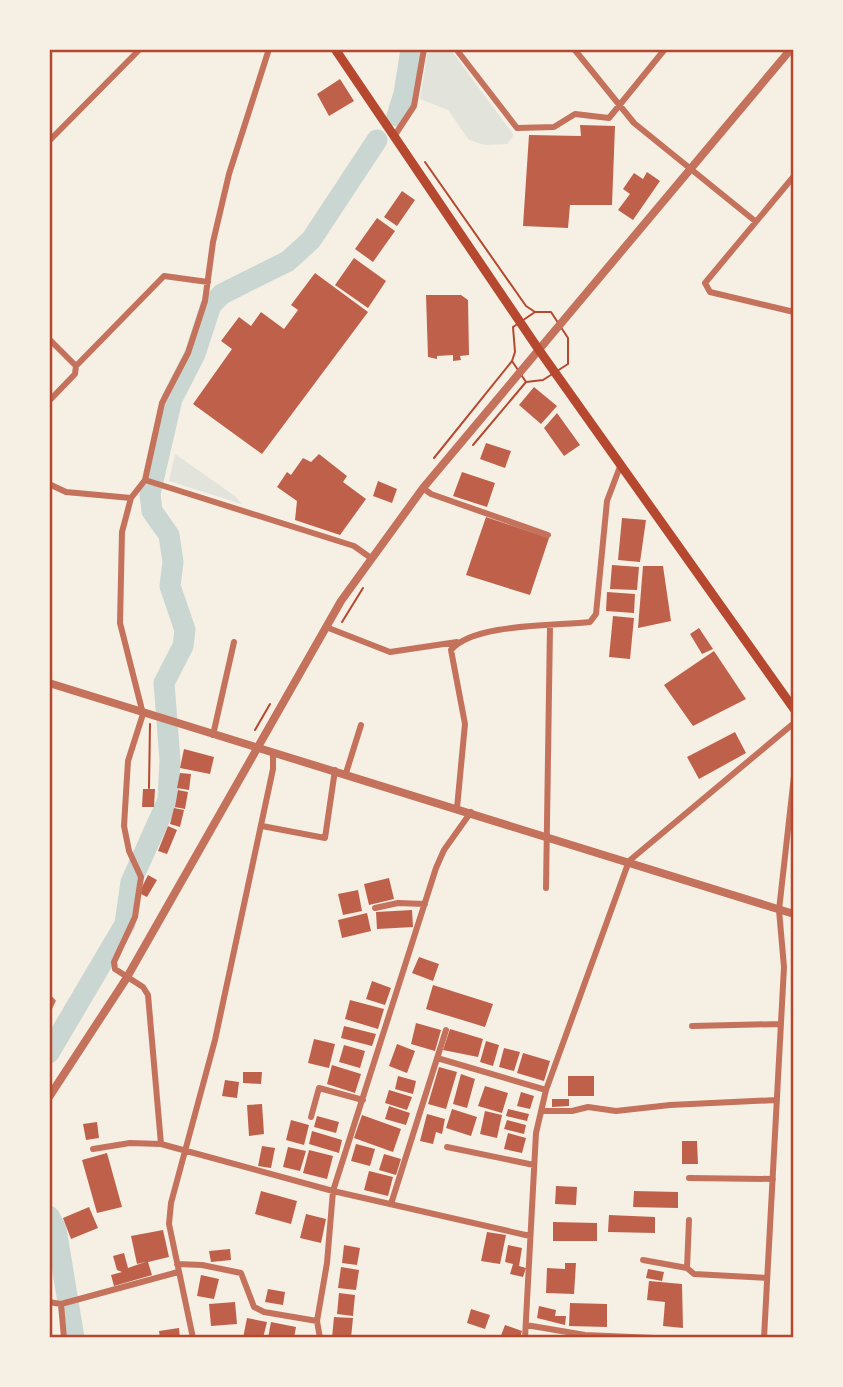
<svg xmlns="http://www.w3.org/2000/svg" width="843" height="1387" viewBox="0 0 843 1387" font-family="Signika,sans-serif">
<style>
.green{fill:#e2e4dc}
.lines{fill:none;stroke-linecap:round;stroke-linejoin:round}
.river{stroke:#c9d6d2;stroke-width:21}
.building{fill:#bf614a}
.path{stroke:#b5482f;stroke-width:2}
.service{stroke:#c5725c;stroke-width:3.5}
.minor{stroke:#c5725c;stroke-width:6}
.tertiary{stroke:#c5725c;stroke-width:8}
.secondary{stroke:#b5482f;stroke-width:9}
.neatline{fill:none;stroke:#b5482f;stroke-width:2.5}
</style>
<rect width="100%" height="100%" fill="#f6efe4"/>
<path class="green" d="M428 49H450L514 135 507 144 485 145 469 140 448 110 420 99Z
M175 454 235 496 242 504 169 481Z"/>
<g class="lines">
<path class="river" d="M397 116 404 94 411 49
M49 1053 125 924 131 882 168 800 170 760 164 683 183 646 185 630 170 586 173 562 169 535 152 511 150 494 172 399 195 354 211 305 222 294 288 261 311 240 377 140
M49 1216 56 1229 74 1338"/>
</g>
<path class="building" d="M340 79 354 101 329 116 317 94Z
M580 125 615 126 612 205H570L568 228 523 226 529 135 581 136Z
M647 172 660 181 633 220 618 210 630 194 623 189 634 173 643 179Z
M402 191 415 200 397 226 384 217Z
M377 218 395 231 373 262 355 249Z
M354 258 386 281 368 308 335 285Z
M315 273 368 312 262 454 193 404 232 349 221 341 239 317 251 326 261 312 284 329 298 310 291 305Z
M426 295H461L468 300 469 355 460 356 461 360 453 361V355L437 356V359L428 357Z
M534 387 557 406 541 424 519 405Z
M557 413 580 445 564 456 544 428Z
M486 443 511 451 505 468 480 459Z
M319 454 347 476 343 482 366 499 340 535 295 520 297 501 277 487 287 472 291 475 303 458 311 462Z
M462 472 495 483 487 507 453 496Z
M378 481 397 489 392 503 373 496Z
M486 517 549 538 530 595 466 575Z
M622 518 646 520 640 562 618 560Z
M612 565 639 567 637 590 610 589Z
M643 566H663L671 621 638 628Z
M607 592 635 594 634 613 606 611Z
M613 616 634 618 630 659 609 657Z
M699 628 713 649 702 654 690 634Z
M714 651 746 699 693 726 664 685Z
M735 732 746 753 699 779 687 757Z
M184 749 214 757 210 774 180 768Z
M180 773 191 774 189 790 177 788Z
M143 789H155L154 807H142Z
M178 790 188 792 185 809 175 807Z
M174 808 184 810 180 827 170 824Z
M168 826 177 830 167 854 158 851Z
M148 875 157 880 147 897 139 893Z
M389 878 394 899 369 905 364 884Z
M358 890 362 911 343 915 338 894Z
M412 910 413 927 377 929 376 912Z
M367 913 371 931 342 938 338 920Z
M419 957 439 964 433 981 412 973Z
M372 981 391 988 385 1005 366 999Z
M433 985 493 1004 485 1027 426 1009Z
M350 1000 384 1009 378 1029 345 1019Z
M416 1023 441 1030 435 1051 411 1044Z
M344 1026 376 1034 372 1046 341 1038Z
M450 1029 483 1039 478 1057 443 1050Z
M314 1039 335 1044 329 1068 308 1063Z
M486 1041 499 1045 493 1066 480 1062Z
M397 1044 415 1051 407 1073 389 1066Z
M344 1045 365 1051 360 1068 339 1062Z
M504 1048 520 1052 514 1071 499 1067Z
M523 1053 550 1061 544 1081 517 1073Z
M332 1065 361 1074 355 1093 327 1084Z
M439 1067 457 1072 446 1109 428 1104Z
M243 1072H262L261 1084 243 1083Z
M461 1074 475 1079 467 1108 453 1104Z
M398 1076 416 1081 413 1094 395 1089Z
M568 1076H594V1096H568Z
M225 1080 239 1082 237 1098 222 1096Z
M485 1086 508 1093 502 1113 478 1106Z
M389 1090 412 1097 407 1110 385 1103Z
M521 1092 534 1096 530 1109 517 1106Z
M552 1099H569V1106L552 1107Z
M262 1104 264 1134 249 1136 247 1105Z
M389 1106 410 1113 406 1125 385 1119Z
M452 1109 477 1117 471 1136 446 1128Z
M508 1109 529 1114 527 1121 506 1116Z
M485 1111 502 1115 497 1138 480 1134Z
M427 1114 445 1119 442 1134 436 1132 433 1144 420 1141Z
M362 1115 401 1129 393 1152 354 1138Z
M317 1116 339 1122 336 1133 314 1127Z
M291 1120 309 1125 304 1145 286 1140Z
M507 1120 526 1125 524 1134 504 1129Z
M97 1122 99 1138 86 1140 83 1124Z
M312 1131 342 1140 339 1153 309 1144Z
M508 1133 526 1138 522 1153 504 1149Z
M682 1141H697L698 1164H682Z
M356 1144 375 1149 370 1166 351 1161Z
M262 1146 275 1148 271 1168 258 1166Z
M288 1147 306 1151 300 1171 283 1167Z
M309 1150 333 1156 327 1179 303 1173Z
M107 1153 122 1207 97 1213 82 1160Z
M384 1154 401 1159 396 1175 379 1170Z
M369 1171 393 1177 388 1196 364 1190Z
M556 1186 577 1187 576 1205 555 1204Z
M261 1191 297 1201 291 1224 255 1214Z
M634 1191 678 1192V1208L633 1207Z
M89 1207 98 1228 71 1239 63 1218Z
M306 1214 326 1219 321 1243 300 1238Z
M609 1215 655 1217V1233L608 1232Z
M553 1222 597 1223V1241H553Z
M163 1230 169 1257 148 1262 152 1275 114 1286 111 1275 122 1272 117 1270 113 1256 124 1253 128 1268 145 1262 137 1264 131 1236Z
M487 1232 506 1235 500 1264 481 1261Z
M344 1245 360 1248 357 1265 342 1263Z
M508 1245 522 1248 519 1266 526 1268 523 1277 510 1274 513 1264 505 1262Z
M230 1249 231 1260 211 1262 209 1251Z
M565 1263H576L574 1294 546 1293 547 1268 565 1269Z
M341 1267 359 1270 356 1290 338 1288Z
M648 1269 664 1272 662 1281 646 1278Z
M201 1275 219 1279 214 1299 197 1296Z
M649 1281 682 1284 683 1328 663 1326 665 1302 647 1300Z
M268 1289 285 1292 283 1305 265 1302Z
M339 1293 355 1295 353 1316 337 1314Z
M235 1302 237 1324 211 1326 209 1304Z
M570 1303 607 1304V1327L569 1326Z
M539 1306 556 1310 555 1316H566L565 1325 537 1318Z
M471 1309 490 1315 485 1329 467 1323Z
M334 1317 353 1318 351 1338H332Z
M247 1318 267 1322 263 1338H243Z
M271 1322 296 1327 294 1338H268Z
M505 1325 522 1331 520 1338H500Z
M179 1328 180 1338H160L159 1331Z"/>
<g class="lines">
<path class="path" d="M425 162 526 306 535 312
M535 312H551L568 338V364L543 380 526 382 512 361 515 352 513 327Z
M473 445 526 382
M434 458 512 361
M342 622 363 588
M255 730 270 704
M149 788 150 724"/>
<path class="service" d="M49 996 54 1001 49 1011"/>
<path class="minor" d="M269 49 229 174 213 242 205 301 188 353 162 403 145 480 131 498 122 532 120 623 143 714 128 761 124 826 129 851 141 877 135 917 114 962 115 969 143 987 148 995 161 1144 333 1191 530 1236
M456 49 517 128 554 127 575 114 609 118 665 49
M574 49 634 123 755 221
M395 135 414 106 424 49
M49 141 140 49
M794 176 705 283 710 292 794 312
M49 339 76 366
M49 401 75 374 76 366 164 276 208 282
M145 480 354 546 371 558
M49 484 66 492 131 498
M423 488 431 494 548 535
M326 627 390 652 457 642
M213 735 234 642
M346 773 361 725
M457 808 465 724 451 650C473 623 556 626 590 622L596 614 607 501 621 464
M262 826 325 838 335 770
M546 888 550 626
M375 908 398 903 425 904
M692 1026 780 1024
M437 1058 546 1090
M541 1111H572L588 1107 616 1111 670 1105 777 1100
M311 1117 319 1088 363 1100
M447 1147 534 1165
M93 1149 130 1143 161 1144
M689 1178 773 1179
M391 1204 446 1030
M689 1220 687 1268 694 1274 767 1278
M643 1260 687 1268
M177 1264 202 1265 241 1273 254 1307 264 1312 317 1321
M49 1302 61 1304 178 1272
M61 1304 64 1338
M526 1325 585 1335 655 1338
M193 1338 169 1224 171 1203 215 1040 273 769V755
M320 1338 317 1321 327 1263 333 1191 436 868 444 850 471 812
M525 1338 536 1133 546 1090 629 861 794 723
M764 1338 784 967 779 910 794 776"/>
<path class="tertiary" d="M49 683 794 914
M49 1097 126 979 341 601 423 488 791 49"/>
<path class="secondary" d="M335 49 539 350 794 709"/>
</g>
<rect width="843" height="1387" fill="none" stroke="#f6efe4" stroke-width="102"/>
<rect x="51" y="51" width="741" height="1285" class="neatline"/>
</svg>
